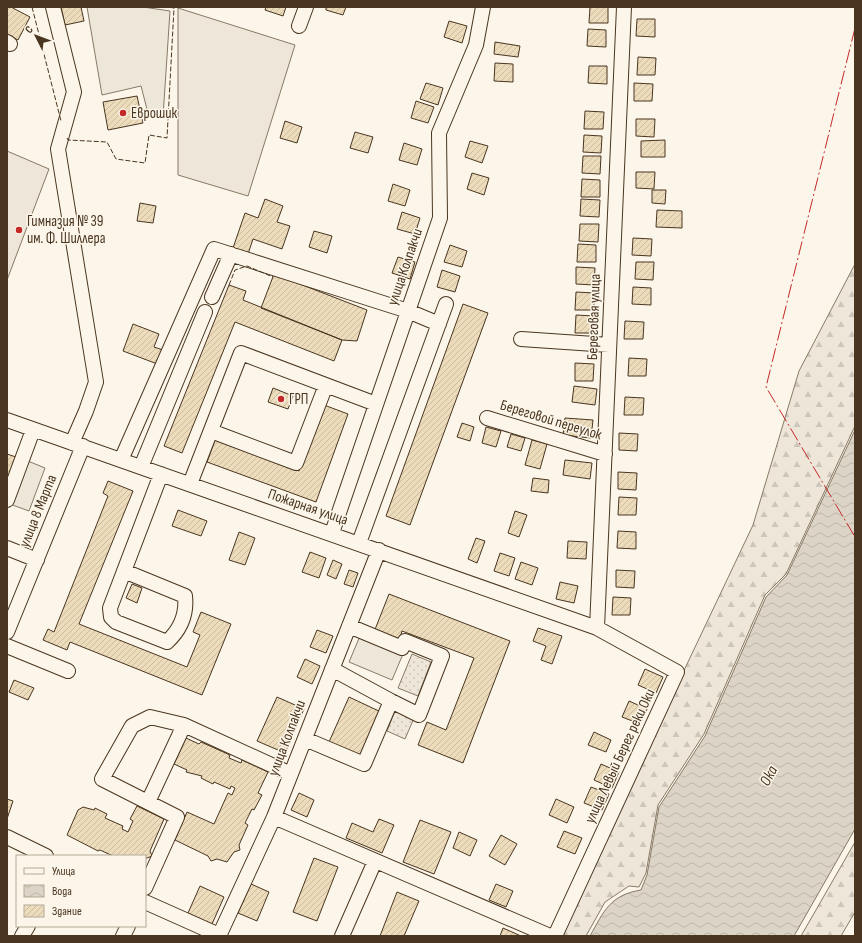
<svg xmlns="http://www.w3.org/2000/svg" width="862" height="943" viewBox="0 0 862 943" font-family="'Sofia Sans Condensed',sans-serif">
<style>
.grass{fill:#ede6d9;stroke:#887966}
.forest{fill:url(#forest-firs);stroke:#887966}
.park{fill:url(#park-dots);stroke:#887966}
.parking{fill:#ede7d9;stroke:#887966}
.water{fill:url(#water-waves);stroke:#887966}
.building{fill:url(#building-hatch);stroke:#4a3520}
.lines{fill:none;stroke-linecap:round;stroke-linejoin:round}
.minor-casing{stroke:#4a3520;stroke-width:16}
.minor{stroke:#fbf6e9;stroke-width:14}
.fence{stroke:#4a3520;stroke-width:1;stroke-dasharray:5 2;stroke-linecap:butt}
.power{stroke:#c62828;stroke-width:1;stroke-dasharray:14 3 2 3;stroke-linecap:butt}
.poi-dot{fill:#c62828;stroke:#fbf6e9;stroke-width:1.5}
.labels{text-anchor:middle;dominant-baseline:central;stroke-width:3;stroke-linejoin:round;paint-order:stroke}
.poi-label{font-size:15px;fill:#4a3520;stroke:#fbf6e9;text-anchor:start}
.street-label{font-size:15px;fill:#4a3520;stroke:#fbf6e9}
.water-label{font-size:16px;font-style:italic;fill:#4a3520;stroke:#fbf6e9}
</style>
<defs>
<pattern id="forest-firs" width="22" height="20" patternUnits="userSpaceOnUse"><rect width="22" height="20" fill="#ede6d9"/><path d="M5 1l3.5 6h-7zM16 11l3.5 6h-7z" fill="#cdc6ba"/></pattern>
<pattern id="park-dots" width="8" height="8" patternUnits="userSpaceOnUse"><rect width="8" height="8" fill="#ede6d9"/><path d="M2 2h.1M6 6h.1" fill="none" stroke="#cdc6ba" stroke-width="1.8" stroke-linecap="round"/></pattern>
<pattern id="water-waves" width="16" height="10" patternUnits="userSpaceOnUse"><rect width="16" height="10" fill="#dcd4c6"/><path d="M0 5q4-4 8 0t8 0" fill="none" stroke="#beb7aa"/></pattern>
<pattern id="building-hatch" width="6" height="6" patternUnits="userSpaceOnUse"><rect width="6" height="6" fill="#ecdcbc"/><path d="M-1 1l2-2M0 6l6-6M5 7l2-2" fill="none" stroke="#ccbda1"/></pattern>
</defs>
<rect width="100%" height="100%" fill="#fbf6e9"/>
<path class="grass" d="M178 8 295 45 248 196 178 175Z
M7 151 49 169 7 280Z"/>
<path class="forest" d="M855 264V426L786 574 765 595 704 734 658 805 646 873 639 887 629 886 605 902 586 936H558L753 525 799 371Z
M855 842V912L841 936H801Z"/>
<path class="park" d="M412 654 431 662 418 696 398 688Z
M395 711 414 718 405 739 387 731Z"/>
<path class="parking" d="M87 7H143L170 11 163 117H149L141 86 102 95Z
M23 459 45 468 29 511 7 503Z
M360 636 403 654 392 680 349 662Z"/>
<path class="water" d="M855 430V829L794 936H590C604 911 610 895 641 890L647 875 659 807 705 736 766 597 787 575Z"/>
<path class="building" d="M7 7H11L30 17 18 40 7 35Z
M61 7H81L84 21 65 25Z
M266 7H286L283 16 265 10Z
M326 7H346L343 15 326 10Z
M590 7H608V23H589Z
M637 19H655V37L636 36Z
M449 21 467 26 462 43 444 37Z
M588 29 606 30V47L587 46Z
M495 42 520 46 518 57 494 54Z
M638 57 656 58 655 75H637Z
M495 63 513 64V82L494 81Z
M589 66H607V84L588 83Z
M426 83 443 88 438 105 420 99Z
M634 83 653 84 652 101H634Z
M137 96 143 123 108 130 103 102Z
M416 101 434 107 428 123 411 118Z
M585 111 604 112 603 129H584Z
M636 119H655L654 137 636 136Z
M285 121 302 127 297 143 280 138Z
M355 132 373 137 368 153 350 148Z
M584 135 602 136 601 153 583 152Z
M665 140V157H641V141Z
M470 141 488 146 482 163 465 157Z
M404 143 422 149 417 165 399 160Z
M583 156H601L600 174 582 173Z
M636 172H655L654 189 636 188Z
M472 173 489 178 484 195 467 189Z
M582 179 600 180V197H581Z
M393 184 410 190 405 206 388 201Z
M652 190H666L665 204 652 203Z
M265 199 283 206 277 222 290 226 282 249 253 239 248 254 233 248 245 213 258 218Z
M581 199 600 200 599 217 580 216Z
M140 203 156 206 153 223 137 221Z
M657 210 682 211V228L656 227Z
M402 212 420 218 415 234 397 229Z
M580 224H599L598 242 579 241Z
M314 231 332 236 327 253 309 247Z
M633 238 652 239 651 256 632 255Z
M578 244 596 245V262H577Z
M450 245 467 251 462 267 444 262Z
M398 257 415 262 410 279 392 273Z
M636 262H654L653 280 635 279Z
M576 267 595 268 594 285 576 284Z
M442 270 460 276 455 292 437 287Z
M274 274 367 310 357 341 342 340 261 308Z
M229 285 246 291 243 300 342 340 334 361 235 322 182 453 164 446Z
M633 287 651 288V305L632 304Z
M576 292 594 293V310H575Z
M463 304 488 313 410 525 386 516Z
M576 315 594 316V333H575Z
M625 321 644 322 643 339H624Z
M133 324 159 334 154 347 166 351 160 365 123 351Z
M629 358 647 359 646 376H628Z
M575 363 594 364 593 381H575Z
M574 386 597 389 595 405 572 402Z
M273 388 293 396 288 409 268 402Z
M625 397 644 398 643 415H624Z
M324 405 348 414 316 502 207 462 215 440 299 471Z
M565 418 593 420 591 438 563 435Z
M462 423 474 427 470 441 457 437Z
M486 427 501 431 496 447 482 443Z
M619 433 638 434 637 451 619 450Z
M511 434 525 438 521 451 507 447Z
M532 440 547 444 540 469 525 465Z
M7 454 16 457 7 483Z
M565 460 592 463 590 479 563 475Z
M618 472 637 473 636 490 618 489Z
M533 478 549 480 548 493 531 491Z
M108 481 133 491 79 624 187 667 200 635 193 632 201 612 231 624 202 695 70 642 67 650 43 640 48 629 54 632 108 496 103 493Z
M619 497 637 498 636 515H618Z
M178 510 207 521 201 536 172 526Z
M515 511 527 515 519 537 508 533Z
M618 531 636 532V549L617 548Z
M239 532 255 538 245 565 229 560Z
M476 538 485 541 477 563 468 559Z
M568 541 587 542 586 559 567 558Z
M310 552 326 558 319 578 302 572Z
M500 553 515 558 509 576 494 571Z
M333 560 342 564 336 579 327 575Z
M521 562 538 568 532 585 515 579Z
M349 570 358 573 353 587 344 584Z
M616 570 635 571 634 588 616 587Z
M560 582 578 586 574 603 556 599Z
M132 584 142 588 137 603 126 598Z
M389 594 510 641 463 763 418 745 427 722 446 730 474 658 402 631 399 641 374 632Z
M613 597 631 598 630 615H612Z
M538 628 562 636 552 664 541 660 546 646 533 641Z
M317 630 333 636 326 653 310 647Z
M305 659 320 666 312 684 297 677Z
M645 669 663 677 656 693 638 685Z
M14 680 34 688 28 700 9 692Z
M277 697 304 709 285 753 257 741Z
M349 697 381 712 361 756 329 742Z
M629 701 647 709 640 724 622 717Z
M594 732 611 740 606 752 588 745Z
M186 738 199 744 201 742 230 755 229 758 241 763 242 760 268 772 258 793 262 795 254 810 252 809 245 823 248 825 239 845 240 850 234 852 227 862 217 859 211 861 208 856 175 840 187 812 214 824 228 793 232 795 235 788 231 786 230 789 214 782 213 784 201 778 202 776 186 772 187 770 174 764Z
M601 764 619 772 612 788 594 780Z
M591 787 609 794 602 810 584 803Z
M299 793 314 800 307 817 291 810Z
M7 799 13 801 7 819Z
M556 799 574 807 567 823 549 815Z
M137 806 164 819 150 851 152 856 147 858H145V856H113L100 850 98 851 67 835 78 810 83 807 94 810 95 808 107 814 105 818 123 826 122 829 128 832 133 821 130 819Z
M379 819 394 825 382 853 346 838 352 823 373 832Z
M420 820 451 832 434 874 403 862Z
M564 831 582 838 575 854 557 847Z
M459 832 477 840 470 856 453 848Z
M501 835 517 844 505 865 489 856Z
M314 858 338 867 317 921 293 912Z
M251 884 269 892 257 921 238 913Z
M496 884 513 891 506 907 489 900Z
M200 886 224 897 212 924 188 913Z
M397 892 419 901 404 936H380Z
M503 928 521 936H500Z"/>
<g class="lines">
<g class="minor-casing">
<path id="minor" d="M53 7 74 92 58 149 96 382 86 411 72 443
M299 26 306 7
M7 42 10 44
M212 297 231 254
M521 339 609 345
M487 418 605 454
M7 420 597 628 677 672 555 936
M211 431 296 463 326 385
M121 460 214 249 408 311 439 324
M141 467 205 312
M190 484 241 353 376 404
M7 500 33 430
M332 533 440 218 439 133 476 45 483 7
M359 543 446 304
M7 548 37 560
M124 571 185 596C187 614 180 630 167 642L116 622 111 617 110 608 161 474
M597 628 624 7
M7 632 83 446
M7 646 68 671
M332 669 391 701
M305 739 364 764 391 701 419 715 442 656 405 641 402 648 349 626
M148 802 184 725
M274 817 550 936
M7 837 46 856
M145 888 177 817 102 779 132 726 150 717 184 725 291 774
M145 902 219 935
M22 936 28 926
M123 936 128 926
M219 936 274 817 379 550
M342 936 375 861"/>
</g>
<use href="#minor" class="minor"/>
<path class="fence" d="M32 7 61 121
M67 138 68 140 107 142 116 159 145 163 149 135 167 138 174 8 168 7
M229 285 235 270 247 266 273 277"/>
<path class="power" d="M855 28 766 387 855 537"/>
</g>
<g class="poi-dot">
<circle cx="123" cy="113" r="4"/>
<circle cx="19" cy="230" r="4"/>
<circle cx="281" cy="399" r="4"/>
</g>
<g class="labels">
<g class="poi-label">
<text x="131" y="113">Еврошик</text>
<text x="27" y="221">Гимназия № 39<tspan x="27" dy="17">им. Ф. Шиллера</tspan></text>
<text x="289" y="399">ГРП</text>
</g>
<g class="street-label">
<text transform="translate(405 267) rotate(-71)">улица Колпакчи</text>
<text transform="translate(594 317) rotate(-88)">Береговая улица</text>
<text transform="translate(551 420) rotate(17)">Береговой переулок</text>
<text transform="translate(308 507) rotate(19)">Пожарная улица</text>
<text transform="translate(38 511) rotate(-68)">улица 8 Марта</text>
<text transform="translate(287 738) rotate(-69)">улица Колпакчи</text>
<text transform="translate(620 756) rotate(-65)">улица Левый Берег реки Оки</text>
</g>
<g class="water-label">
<text transform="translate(769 776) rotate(-62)">Ока</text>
</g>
</g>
<rect width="862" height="943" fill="none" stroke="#4a3520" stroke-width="16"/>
<rect x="16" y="855" width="130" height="72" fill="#fbf6e9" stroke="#b4a999"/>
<rect x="24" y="868" width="20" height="6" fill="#fbf6e9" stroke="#b4a999"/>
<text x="52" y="875" font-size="12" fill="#4a3520">Улица</text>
<rect x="24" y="885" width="20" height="12" fill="url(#water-waves)" stroke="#b4a999"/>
<text x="52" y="895" font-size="12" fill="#4a3520">Вода</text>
<rect x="24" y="905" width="20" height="12" fill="url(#building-hatch)" stroke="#b4a999"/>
<text x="52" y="915" font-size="12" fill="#4a3520">Здание</text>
<g transform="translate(36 36) rotate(312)" stroke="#fbf6e9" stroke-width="3" paint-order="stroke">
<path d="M0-3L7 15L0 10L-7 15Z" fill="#4a3520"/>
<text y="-6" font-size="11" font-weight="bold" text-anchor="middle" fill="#4a3520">С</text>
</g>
</svg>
